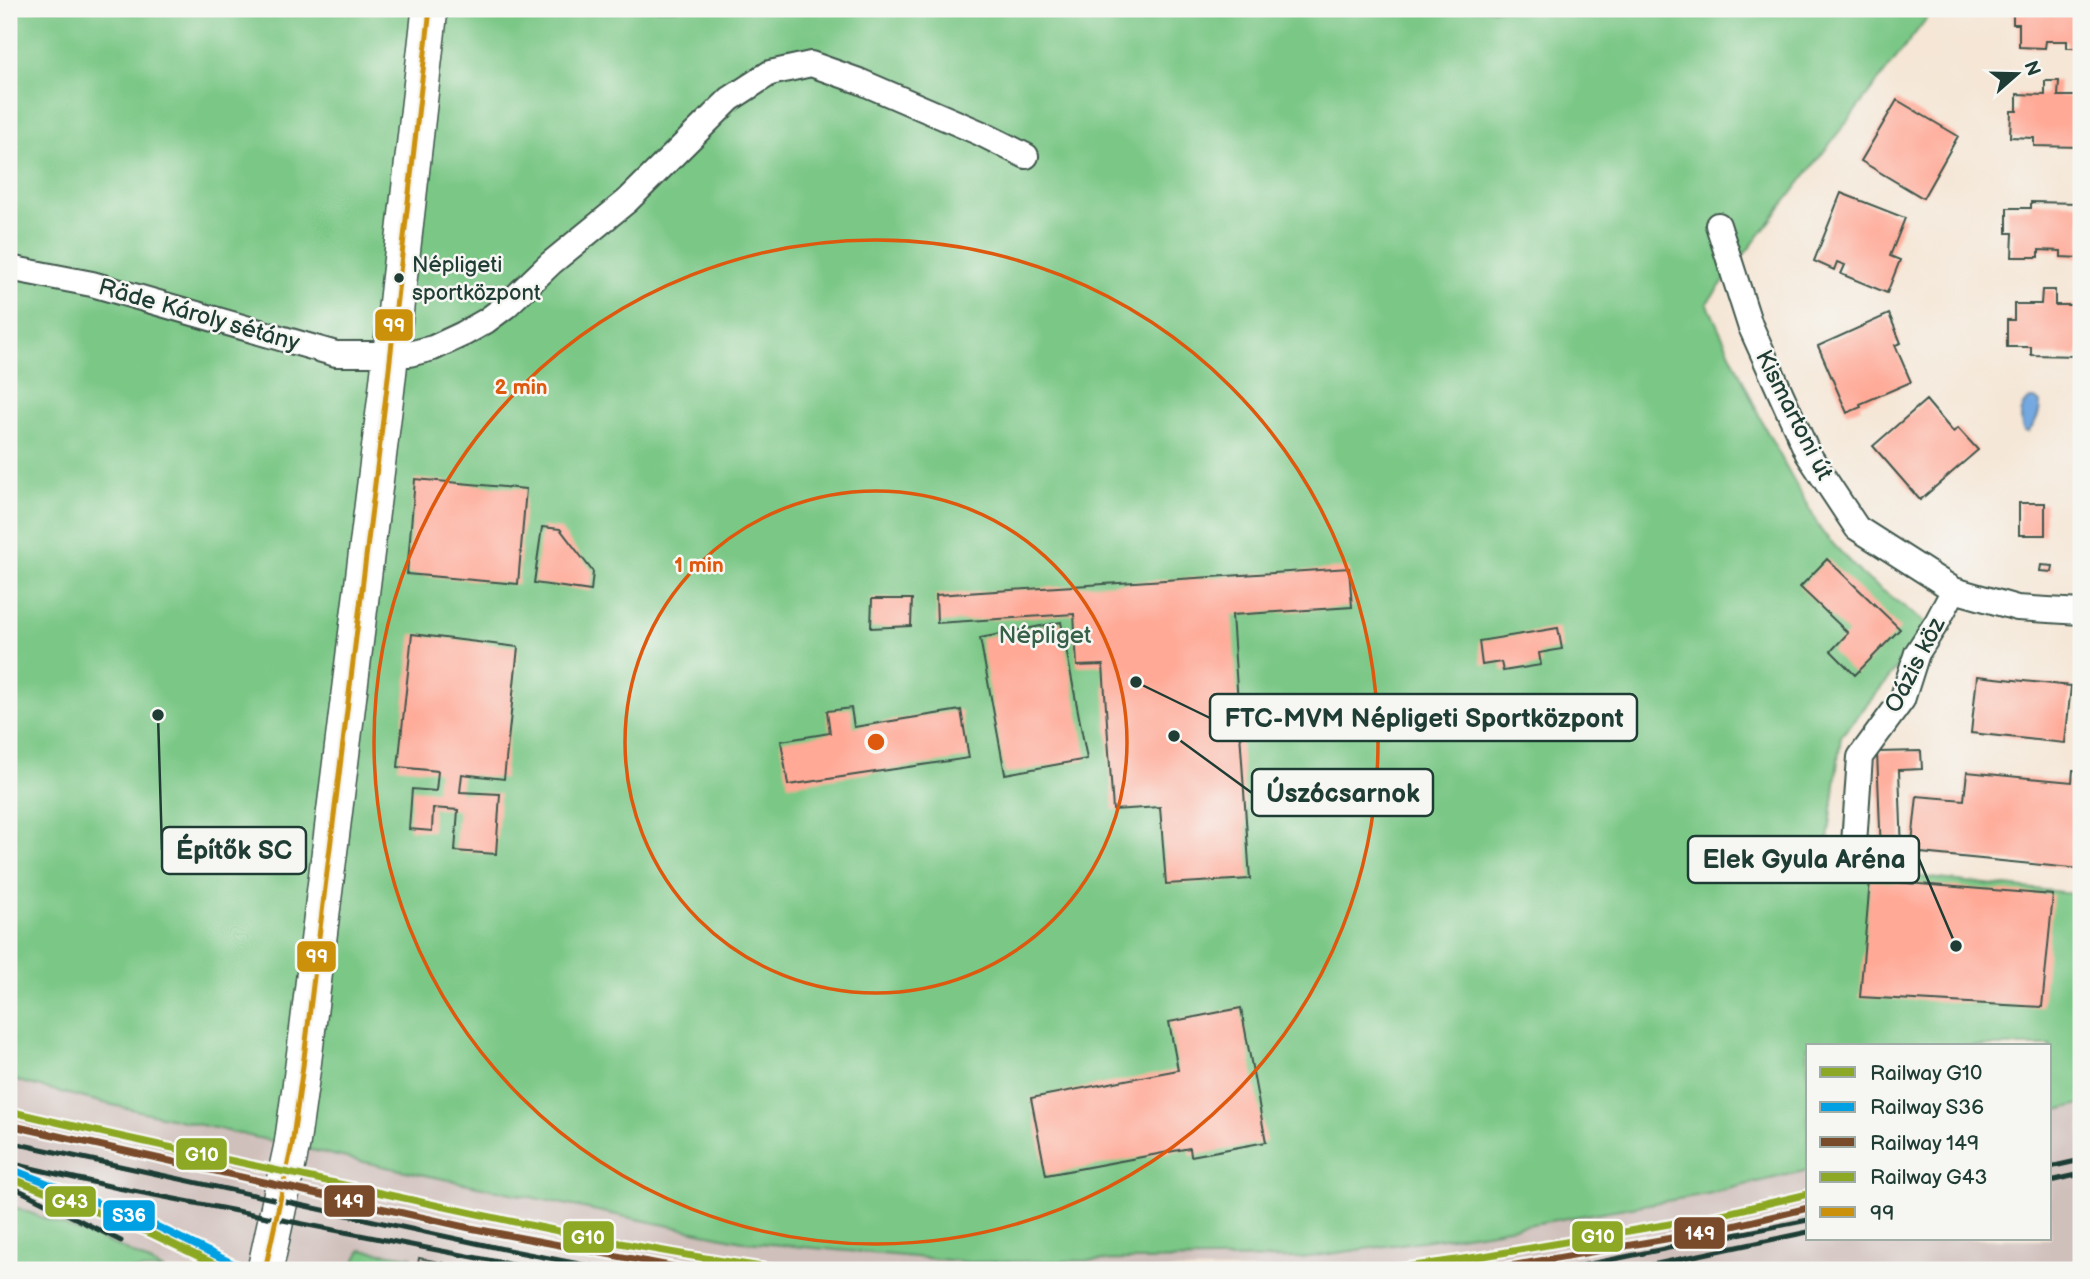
<svg xmlns="http://www.w3.org/2000/svg" width="2090" height="1279" viewBox="0 0 2090 1279" font-family="'Balsamiq Sans',sans-serif">
<style>
.industrial{fill:#d0c0bc}
.green{fill:#7ac786;stroke:#4c825d;stroke-width:2}
.water{fill:#73a8e0;stroke:#49728a;stroke-width:2}
.building{fill:#ffa996}
.lines{fill:none;stroke-linecap:round;stroke-linejoin:round}
.street-casing{stroke:#3f564c;stroke-width:28}
.secondary-casing{stroke:#3f564c;stroke-width:38}
.street{stroke:#fff;stroke-width:24}
.secondary{stroke:#fff;stroke-width:35}
.rail{stroke:#1f3d34;stroke-width:5}
.bus-1-casing{stroke:#f6f6f2;stroke-width:10}
.bus-1{stroke:#cc910a;stroke-width:5}
.rail-1-casing{stroke:#f6f6f2;stroke-width:12}
.rail-2-casing{stroke:#f6f6f2;stroke-width:12}
.rail-3-casing{stroke:#f6f6f2;stroke-width:12}
.rail-4-casing{stroke:#f6f6f2;stroke-width:12}
.rail-1{stroke:#8ca824;stroke-width:7}
.rail-2{stroke:#00a0e3;stroke-width:7}
.rail-3{stroke:#7a4b2a;stroke-width:7}
.rail-4{stroke:#8ca824;stroke-width:7}
.ring{fill:none;stroke:#de580e;stroke-width:3.5}
.bus-dot{fill:#1f3d34;stroke:#f6f6f2;stroke-width:2.5}
.labels{text-anchor:middle;dominant-baseline:central;stroke-width:5;stroke-linejoin:round;paint-order:stroke}
.bus-label{font-size:22px;fill:#1f3d34;stroke:#f6f6f2;text-anchor:start}
.street-label{font-size:24px;fill:#1f3d34;stroke:#f6f6f2}
.park-label{font-size:24px;fill:#366048;stroke:#f6f6f2}
.centre{fill:#de580e;stroke:#f6f6f2;stroke-width:3.5}
.ring-label{font-size:21px;text-anchor:middle;font-weight:bold;fill:#de580e;stroke:#f6f6f2;stroke-width:5;stroke-linejoin:round;paint-order:stroke}
.leader{fill:none;stroke:#1f3d34;stroke-width:2.5}
.callout-dot{fill:#1f3d34;stroke:#f6f6f2;stroke-width:2.5}
.callout{fill:#f6f6f2;stroke:#1f3d34;stroke-width:2.5}
.callout-label{font-size:26px;text-anchor:middle;font-weight:bold;fill:#1f3d34}
.line-badge{stroke:#f6f6f2;stroke-width:2.5}
.badge-label{font-size:19px;text-anchor:middle;font-weight:bold;fill:#fff}
</style>
<rect width="100%" height="100%" fill="#f6f6f2"/>
<filter id="ink" filterUnits="userSpaceOnUse"><feTurbulence type="fractalNoise" baseFrequency=".0143" numOctaves="2"/><feDisplacementMap in="SourceGraphic" scale="14" xChannelSelector="R" yChannelSelector="G"/><feConvolveMatrix kernelMatrix="1 2 1 2 8 2 1 2 1" color-interpolation-filters="sRGB"/></filter>
<filter id="wash" filterUnits="userSpaceOnUse"><feTurbulence type="fractalNoise" baseFrequency=".00686" numOctaves="4" result="noise"/><feDisplacementMap in="SourceGraphic" scale="28" xChannelSelector="R" yChannelSelector="G"/><feGaussianBlur stdDeviation="1.57" result="paint"/><feColorMatrix in="noise" values="0 0 0 0 0 0 0 0 0 0 0 0 0 0 0 0 0 1.4 0 .05"/><feComposite in="paint" operator="in"/></filter>
<g filter="url(#wash)">
<rect width="100%" height="100%" fill="#f5e6d5"/>
<path class="industrial" d="M9 1079 108 1104 386 1167 747 1241 970 1262 1301 1258 1486 1232 1707 1194 1808 1170V1239H2050V1112L2081 1104V1270H410L411 1257 362 1250 350 1270H164L120 1247 9 1205Z"/>
<path class="green" d="M9 9H1934L1707 303 1764 426 1822 532 1862 575 1931 627 1841 736 1825 867 2081 894V1104L2050 1112V1046H1808V1170L1707 1194 1486 1232 1301 1258 970 1262 747 1242 386 1167 108 1104 9 1079Z
M9 1205 120 1247 164 1270H9Z
M361 1250 412 1257 410 1270H350Z"/>
<path class="water" d="M2030 399H2035L2040 403C2040 415 2036 424 2028 432L2024 431C2019 421 2020 406 2030 399Z"/>
<g id="blocks">
<path class="building" d="M2013 9H2081V48H2067V41H2046L2045 48 2019 47V24H2013Z
M2045 81H2059L2058 96H2081V147L2034 146V138L2010 137 2011 111H2017V94L2045 95Z
M1897 100 1958 136 1923 198 1861 161Z
M1841 193 1905 218 1890 256 1900 260 1887 293 1841 274 1845 265 1837 262 1834 270 1814 261Z
M2031 202 2079 203V207H2081V258L2061 257V251L2039 250V257H2012L2013 233H2007V208H2031Z
M2042 290H2055V305H2081V351H2078L2079 356 2031 355V347H2007V320H2014V304H2041Z
M1889 314 1901 343 1895 345 1911 382 1860 404 1861 407 1847 413 1818 346Z
M1926 400 1953 432 1958 428 1978 450 1920 500 1873 446Z
M415 479 526 489 518 584 407 574Z
M2019 503H2045V535H2019Z
M542 527 560 529 593 572 591 591 534 583Z
M1827 559 1900 629 1855 675 1831 651 1848 633 1800 587Z
M2041 565 2053 566 2052 572 2040 571Z
M1349 568 1352 607 1232 615 1250 879 1166 884 1160 807 1113 810 1103 665 1077 666 1074 614 937 623 936 595Z
M872 599H912L911 626 871 628Z
M1061 622 1087 759 1005 774 980 638Z
M1558 628 1562 649 1539 653 1541 665 1503 671 1501 662 1482 665 1479 641Z
M412 634 518 647 504 779 462 774 460 792 500 794 496 854 455 851 458 810 433 808 432 831 409 829 412 789 436 791 438 771 398 767Z
M1977 676 2071 686 2065 743 1971 733Z
M851 708 854 727 961 710 969 758 788 785 781 741 830 733 827 711Z
M1921 751 1922 769 1899 770 1902 852 1881 853 1877 752Z
M2073 770 2081 771V869L1911 852 1917 796 1964 800 1967 772 2072 782Z
M1870 880 2053 895 2042 1007 1860 997Z
M1241 1008 1266 1142 1191 1156 1190 1148 1046 1175 1031 1098 1178 1070 1169 1022Z
M419 1258 444 1263 443 1270H417Z"/>
</g>
</g>
<g filter="url(#ink)">
<use href="#blocks" fill-opacity="0" stroke="#3f564c" stroke-width="2"/>
<g class="lines">
<g class="street-casing">
<path id="street" d="M1718 225 1750 325 1808 454 1857 528 1954 590 2017 608 2081 612
M9 268 92 284 336 354H409L433 348 463 334 486 321 506 306 551 263 627 201 730 99 770 73 811 64 859 81 980 133 1026 156
M1853 858 1860 757 1902 700 1917 653 1937 622 1954 590"/>
</g>
<g class="secondary-casing">
<path id="secondary" d="M265 1270 292 1145 303 1066 386 395 430 9"/>
</g>
<use href="#street" class="street"/>
<use href="#secondary" class="secondary"/>
<path class="rail" d="M9 1142 508 1250 610 1270
M9 1163 118 1188 540 1270
M2050 1167 2081 1160
M2050 1181 2081 1174
M9 1185 121 1241
M1560 1270 1808 1220
M1628 1270 1808 1232"/>
<g class="bus-1-casing">
<path id="bus-1" d="M265 1270 292 1145 303 1066 386 395 430 9"/>
</g>
<use href="#bus-1" class="bus-1"/>
<g class="rail-1-casing">
<path id="rail-1" d="M9 1111C117 1137 226 1159 335 1183 484 1216 632 1249 783 1270
M1386 1270 1484 1256 1710 1217 1808 1194"/>
</g>
<g class="rail-2-casing">
<path id="rail-2" d="M9 1168 156 1226 246 1270"/>
</g>
<g class="rail-3-casing">
<path id="rail-3" d="M9 1125 470 1228 691 1270
M1487 1270 1712 1231 1808 1208"/>
</g>
<g class="rail-4-casing">
<path id="rail-4" d="M9 1177 152 1234 227 1270"/>
</g>
<use href="#rail-1" class="rail-1"/>
<use href="#rail-2" class="rail-2"/>
<use href="#rail-3" class="rail-3"/>
<use href="#rail-4" class="rail-4"/>
</g>
</g>
<g class="ring">
<circle cx="876" cy="742" r="251"/>
<circle cx="876" cy="742" r="502"/>
</g>
<circle class="bus-dot" cx="399" cy="278" r="6"/>
<g class="labels">
<g class="bus-label">
<text x="412" y="265">Népligeti<tspan x="412" dy="28">sportközpont</tspan></text>
</g>
<g class="street-label">
<text transform="translate(199 315) rotate(16)">Räde Károly sétány</text>
<text transform="translate(1794 415) rotate(63)">Kismartoni út</text>
<text transform="translate(1915 665) rotate(-63)">Oázis köz</text>
</g>
<g class="park-label">
<text x="1045" y="635">Népliget</text>
</g>
</g>
<circle cx="876" cy="742" r="10" class="centre"/>
<g class="ring-label">
<text x="521" y="394">2 min</text>
<text x="699" y="572">1 min</text>
</g>
<path class="leader" d="M1136 682L1210 718M1174 736L1252 793M158 715L162 850M1956 946L1919 859"/>
<g class="callout-dot">
<circle cx="1136" cy="682" r="7"/>
<circle cx="1174" cy="736" r="7"/>
<circle cx="158" cy="715" r="7"/>
<circle cx="1956" cy="946" r="7"/>
</g>
<g class="callout">
<rect x="1210" y="694" width="427" height="47" rx="7"/>
<rect x="1252" y="769" width="181" height="47" rx="7"/>
<rect x="162" y="827" width="144" height="47" rx="7"/>
<rect x="1688" y="836" width="231" height="47" rx="7"/>
</g>
<g class="callout-label">
<text x="1424" y="727">FTC-MVM Népligeti Sportközpont</text>
<text x="1343" y="802">Úszócsarnok</text>
<text x="234" y="859">Építők SC</text>
<text x="1804" y="868">Elek Gyula Aréna</text>
</g>
<g class="line-badge">
<rect x="374" y="308" width="40" height="34" rx="7" fill="#cc910a"/>
<rect x="296" y="940" width="41" height="33" rx="7" fill="#cc910a"/>
<rect x="175" y="1137" width="53" height="34" rx="7" fill="#8ca824"/>
<rect x="323" y="1184" width="53" height="34" rx="7" fill="#7a4b2a"/>
<rect x="44" y="1185" width="53" height="33" rx="7" fill="#8ca824"/>
<rect x="102" y="1199" width="54" height="33" rx="7" fill="#00a0e3"/>
<rect x="1673" y="1216" width="53" height="34" rx="7" fill="#7a4b2a"/>
<rect x="1571" y="1220" width="53" height="33" rx="7" fill="#8ca824"/>
<rect x="562" y="1220" width="53" height="34" rx="7" fill="#8ca824"/>
</g>
<g class="badge-label">
<text x="394" y="332">99</text>
<text x="317" y="963">99</text>
<text x="202" y="1161">G10</text>
<text x="349" y="1208">149</text>
<text x="70" y="1208">G43</text>
<text x="129" y="1222">S36</text>
<text x="1700" y="1240">149</text>
<text x="1598" y="1243">G10</text>
<text x="588" y="1244">G10</text>
</g>
<rect width="2090" height="1279" fill="none" stroke="#f6f6f2" stroke-width="35"/>
<rect x="1806" y="1044" width="245" height="196" fill="#f6f6f2" stroke="#a0aca6" stroke-width="2"/>
<rect x="1820" y="1067" width="35" height="10" fill="#8ca824" stroke="#a0aca6" stroke-width="2"/>
<text x="1870" y="1080" font-size="21" fill="#1f3d34">Railway G10</text>
<rect x="1820" y="1102" width="35" height="10" fill="#00a0e3" stroke="#a0aca6" stroke-width="2"/>
<text x="1870" y="1114" font-size="21" fill="#1f3d34">Railway S36</text>
<rect x="1820" y="1137" width="35" height="10" fill="#7a4b2a" stroke="#a0aca6" stroke-width="2"/>
<text x="1870" y="1150" font-size="21" fill="#1f3d34">Railway 149</text>
<rect x="1820" y="1172" width="35" height="10" fill="#8ca824" stroke="#a0aca6" stroke-width="2"/>
<text x="1870" y="1184" font-size="21" fill="#1f3d34">Railway G43</text>
<rect x="1820" y="1207" width="35" height="10" fill="#cc910a" stroke="#a0aca6" stroke-width="2"/>
<text x="1870" y="1220" font-size="21" fill="#1f3d34">99</text>
<g transform="translate(2017 74) rotate(70)" stroke="#f6f6f2" stroke-width="5" paint-order="stroke">
<path d="M0-5L12 26L0 18L-12 26Z" fill="#1f3d34"/>
<text y="-10" font-size="19" font-weight="bold" text-anchor="middle" fill="#1f3d34">N</text>
</g>
</svg>
